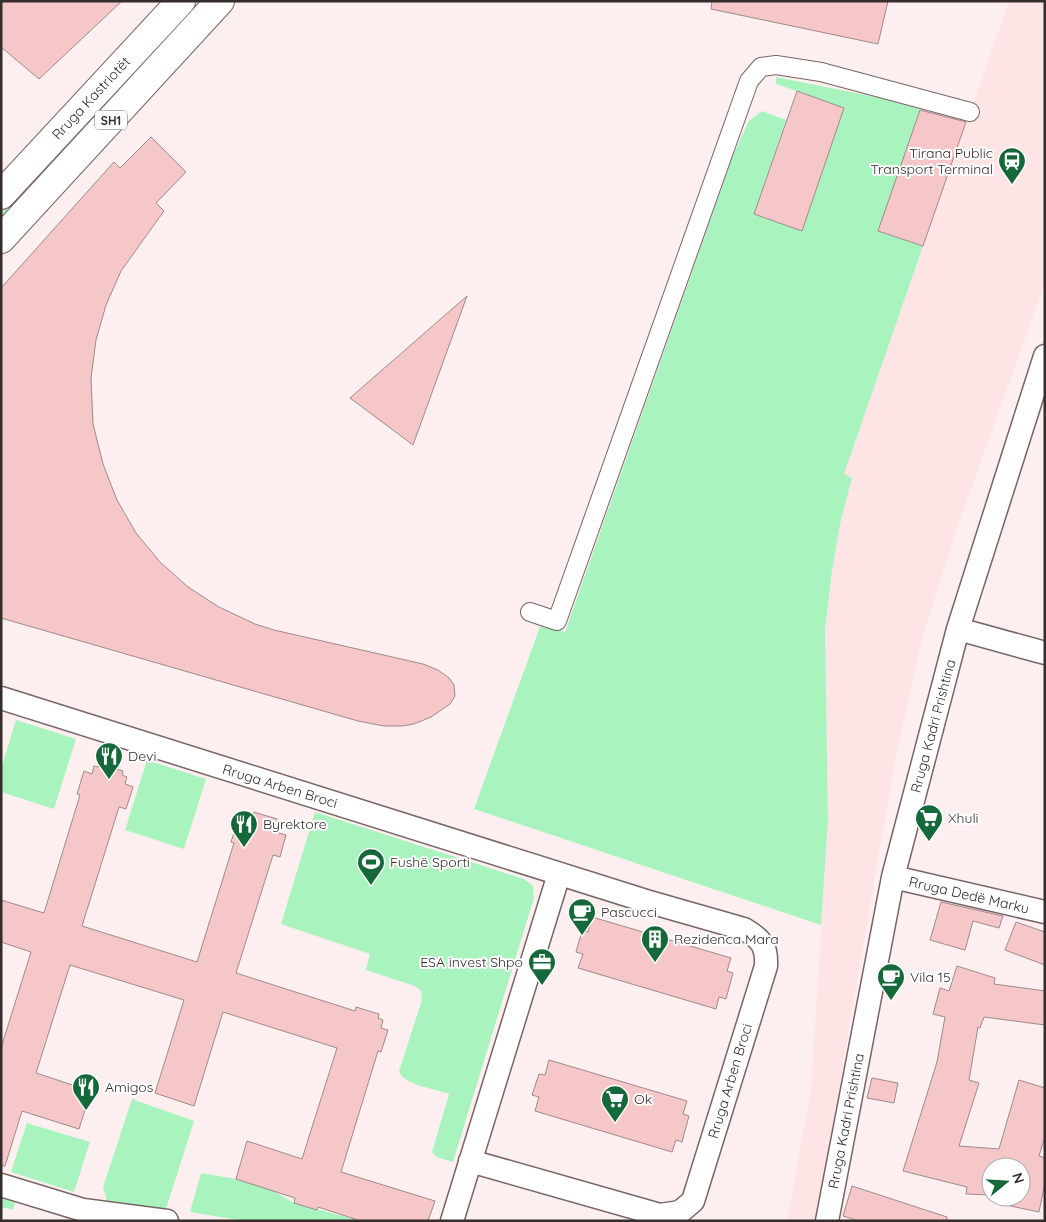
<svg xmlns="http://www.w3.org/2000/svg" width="1046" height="1222" viewBox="0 0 1046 1222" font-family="Quicksand,sans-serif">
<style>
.built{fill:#fee4e5}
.green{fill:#a9f3be}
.building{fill:#f5c7c9;stroke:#9f8a8a}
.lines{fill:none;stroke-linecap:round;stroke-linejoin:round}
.pedestrian-casing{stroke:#796465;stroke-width:20}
.minor-casing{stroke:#796465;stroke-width:25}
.primary-casing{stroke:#796465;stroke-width:30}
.pedestrian{stroke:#fff;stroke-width:18}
.minor{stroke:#fff;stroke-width:22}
.primary{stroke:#fff;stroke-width:28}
.labels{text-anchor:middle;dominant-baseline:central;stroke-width:4;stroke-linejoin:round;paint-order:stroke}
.shield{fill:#fff;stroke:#726b6b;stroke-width:1}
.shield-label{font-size:12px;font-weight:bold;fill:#352c2c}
.street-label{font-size:14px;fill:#352c2c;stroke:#fff}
.poi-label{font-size:14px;fill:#352c2c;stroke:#fff;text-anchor:start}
</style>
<rect width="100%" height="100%" fill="#fdefef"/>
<path class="built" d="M1009 1H1045V283L961 517 923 634 894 766 816 1221H787L811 1090 828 820 825 629 832 571 840 524 852 478 843 475Z"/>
<path class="green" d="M199 1H208L1 224V212Z
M776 77 921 106 879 230 923 246 844 474 852 478 840 524 832 571 825 629 828 820 821 925 474 809 541 624 565 632 734 153 749 121 762 111 786 120 754 214 802 231 844 108 776 84Z
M16 720 76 739 54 809 1 792V769Z
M147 760 206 779 184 849 125 830Z
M315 812 524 879 533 886 534 898 453 1162 437 1157 432 1152 449 1094C436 1089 403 1085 399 1071L422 1000 421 991 415 986 366 970 370 954 281 924Z
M132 1099 194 1121 166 1209 107 1201 103 1187Z
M27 1123 90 1142 74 1192 11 1172Z
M201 1173 236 1179 274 1191 294 1203 361 1221H245L190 1212Z
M1 1193 16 1198 13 1210 1 1207Z"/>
<path class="building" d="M1 1H122L39 79 1 47Z
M712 1H888L878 44 711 9Z
M797 91 844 108 802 231 754 214Z
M920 110 966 122 923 246 878 231Z
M151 137 186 172 156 203 164 211 121 271 106 305 96 340 91 378 93 424 103 464 117 500 136 533 160 562 188 587 219 607 255 624 274 630 423 664 438 670 449 678 454 685 455 696 450 704 431 717 414 724 402 726H384L358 721 1 618V288L114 162 120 168Z
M467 296 413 445 350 398Z
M100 764 123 771 122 775 127 777 125 784 133 787 126 809 119 807 82 926 197 962 234 843 231 842 238 820 246 822 248 814 253 816 254 812 277 819 275 823 281 825 279 833 286 835 280 857 273 855 236 973 355 1011 356 1007 379 1014 378 1018 383 1020 381 1028 388 1030 381 1052 378 1051 341 1172 435 1201 428 1221H361L318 1207 317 1210 294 1203 295 1198 236 1179 247 1141 302 1159 337 1048 223 1012 194 1106 155 1093 184 1000 70 965 36 1073 91 1091 79 1129 22 1111 5 1166H1V1048L31 952 1 942V900L44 913 80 795 77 794 84 771 92 774 94 766 99 767Z
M941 902 1003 916 999 928 973 921 965 950 930 940Z
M592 917 731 958 727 971 733 973 726 999 719 997 716 1009 578 968 583 954 576 952 582 931 588 932Z
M1016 922 1045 932V965L1005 950Z
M957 966 995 978 994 984 1045 991V1025L984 1017 980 1028 978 1027 969 1080 979 1083 959 1146 999 1149 1019 1080 1045 1088V1136L1039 1156 1045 1158V1183L1039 1212 1001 1204 1002 1197H1021V1167H991V1195L966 1194 967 1187 903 1171 937 1062 945 1017 933 1014 940 988 949 991Z
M549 1060 687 1101 683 1114 689 1116 682 1142 676 1140 672 1152 535 1111 539 1097 532 1095 539 1074 545 1075Z
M872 1078 898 1083 894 1103 867 1098Z
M852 1186 947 1217V1221H859L843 1216Z"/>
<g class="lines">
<g class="pedestrian-casing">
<path id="pedestrian" d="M530 612 557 621 749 81 761 67 776 65 821 72 970 112"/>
</g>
<g class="minor-casing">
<path id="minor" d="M958 629 1045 653
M1 698 646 901 744 929C761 939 767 945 766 966L693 1201 680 1212 660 1215 470 1161
M893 877 1045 912
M1 1185 83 1210 167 1221
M452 1221 559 874
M827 1221 893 877 958 629 1045 356"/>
</g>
<g class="primary-casing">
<path id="primary" d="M1 195 181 1
M1 239 220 1"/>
</g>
<use href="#pedestrian" class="pedestrian"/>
<use href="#minor" class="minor"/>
<use href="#primary" class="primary"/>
</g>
<defs>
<g id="station-pin" transform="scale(1.4375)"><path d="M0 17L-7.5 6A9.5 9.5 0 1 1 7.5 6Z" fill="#146839" stroke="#fff"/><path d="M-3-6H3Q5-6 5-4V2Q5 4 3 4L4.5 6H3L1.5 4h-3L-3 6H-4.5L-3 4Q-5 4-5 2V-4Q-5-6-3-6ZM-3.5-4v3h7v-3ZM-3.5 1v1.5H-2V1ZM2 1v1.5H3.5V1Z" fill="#fff"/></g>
<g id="restaurant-pin" transform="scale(1.4375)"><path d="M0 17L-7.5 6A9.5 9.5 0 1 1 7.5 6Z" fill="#146839" stroke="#fff"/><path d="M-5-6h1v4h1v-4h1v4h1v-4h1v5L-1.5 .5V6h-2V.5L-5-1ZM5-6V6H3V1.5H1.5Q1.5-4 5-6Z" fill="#fff"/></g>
<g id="supermarket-pin" transform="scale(1.4375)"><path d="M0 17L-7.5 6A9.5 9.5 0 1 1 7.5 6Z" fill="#146839" stroke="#fff"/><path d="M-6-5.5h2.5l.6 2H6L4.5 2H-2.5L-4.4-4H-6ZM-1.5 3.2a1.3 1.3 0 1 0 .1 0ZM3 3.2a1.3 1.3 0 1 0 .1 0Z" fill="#fff"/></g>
<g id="stadium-pin" transform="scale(1.4375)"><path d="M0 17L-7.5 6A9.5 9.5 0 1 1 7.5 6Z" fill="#146839" stroke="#fff"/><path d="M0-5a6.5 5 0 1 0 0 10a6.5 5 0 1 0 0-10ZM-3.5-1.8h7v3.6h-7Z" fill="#fff"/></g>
<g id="cafe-pin" transform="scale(1.4375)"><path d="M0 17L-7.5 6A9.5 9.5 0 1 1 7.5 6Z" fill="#146839" stroke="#fff"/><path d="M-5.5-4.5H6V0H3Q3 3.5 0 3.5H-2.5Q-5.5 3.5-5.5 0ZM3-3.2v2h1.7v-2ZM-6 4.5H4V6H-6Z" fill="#fff"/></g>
<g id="building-pin" transform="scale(1.4375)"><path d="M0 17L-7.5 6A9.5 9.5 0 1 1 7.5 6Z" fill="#146839" stroke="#fff"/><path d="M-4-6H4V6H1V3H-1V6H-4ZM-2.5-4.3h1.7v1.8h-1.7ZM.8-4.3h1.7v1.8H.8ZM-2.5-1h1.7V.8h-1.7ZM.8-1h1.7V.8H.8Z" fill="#fff"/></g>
<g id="office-pin" transform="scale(1.4375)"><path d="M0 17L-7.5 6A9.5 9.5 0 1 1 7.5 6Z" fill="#146839" stroke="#fff"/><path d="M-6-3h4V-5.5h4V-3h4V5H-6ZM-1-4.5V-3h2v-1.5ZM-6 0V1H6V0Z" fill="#fff"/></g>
</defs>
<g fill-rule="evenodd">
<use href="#station-pin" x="1012" y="161"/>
<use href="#restaurant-pin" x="109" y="756"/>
<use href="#supermarket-pin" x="929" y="818"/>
<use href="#restaurant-pin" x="244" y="824"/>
<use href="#stadium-pin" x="371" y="862"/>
<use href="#cafe-pin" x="582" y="912"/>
<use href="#building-pin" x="655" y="939"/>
<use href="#office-pin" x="542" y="962"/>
<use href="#cafe-pin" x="891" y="977"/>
<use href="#restaurant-pin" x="86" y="1087"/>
<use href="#supermarket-pin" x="615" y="1099"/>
</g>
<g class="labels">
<rect class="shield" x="95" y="110.5" width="32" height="19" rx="4"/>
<g class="shield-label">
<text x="111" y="120">SH1</text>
</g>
<g class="street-label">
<text transform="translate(91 98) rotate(-47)">Rruga Kastriotët</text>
<text transform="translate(933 726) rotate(-75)">Rruga Kadri Prishtina</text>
<text transform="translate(280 786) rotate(17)">Rruga Arben Broci</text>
<text transform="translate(969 895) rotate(13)">Rruga Dedë Marku</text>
<text transform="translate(730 1081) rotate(-73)">Rruga Arben Broci</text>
<text transform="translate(846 1121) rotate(-79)">Rruga Kadri Prishtina</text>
</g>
<g class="poi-label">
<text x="993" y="153" text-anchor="end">Tirana Public<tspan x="993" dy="16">Transport Terminal</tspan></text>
<text x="128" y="756">Devi</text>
<text x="948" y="818">Xhuli</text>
<text x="263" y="824">Byrektore</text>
<text x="390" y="862">Fushë Sporti</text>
<text x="601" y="912">Pascucci</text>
<text x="674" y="939">Rezidenca Mara</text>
<text x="523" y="962" text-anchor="end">ESA invest Shpo</text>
<text x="910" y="977">Vila 15</text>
<text x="105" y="1087">Amigos</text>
<text x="634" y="1099">Ok</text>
</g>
</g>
<rect width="1046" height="1222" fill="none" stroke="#352c2c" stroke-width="5"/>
<g transform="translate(1006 1182) rotate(72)"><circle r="24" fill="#ffffff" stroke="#aeabab"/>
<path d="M0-4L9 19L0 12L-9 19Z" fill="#146839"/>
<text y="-8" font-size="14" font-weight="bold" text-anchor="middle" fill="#352c2c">N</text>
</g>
</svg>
